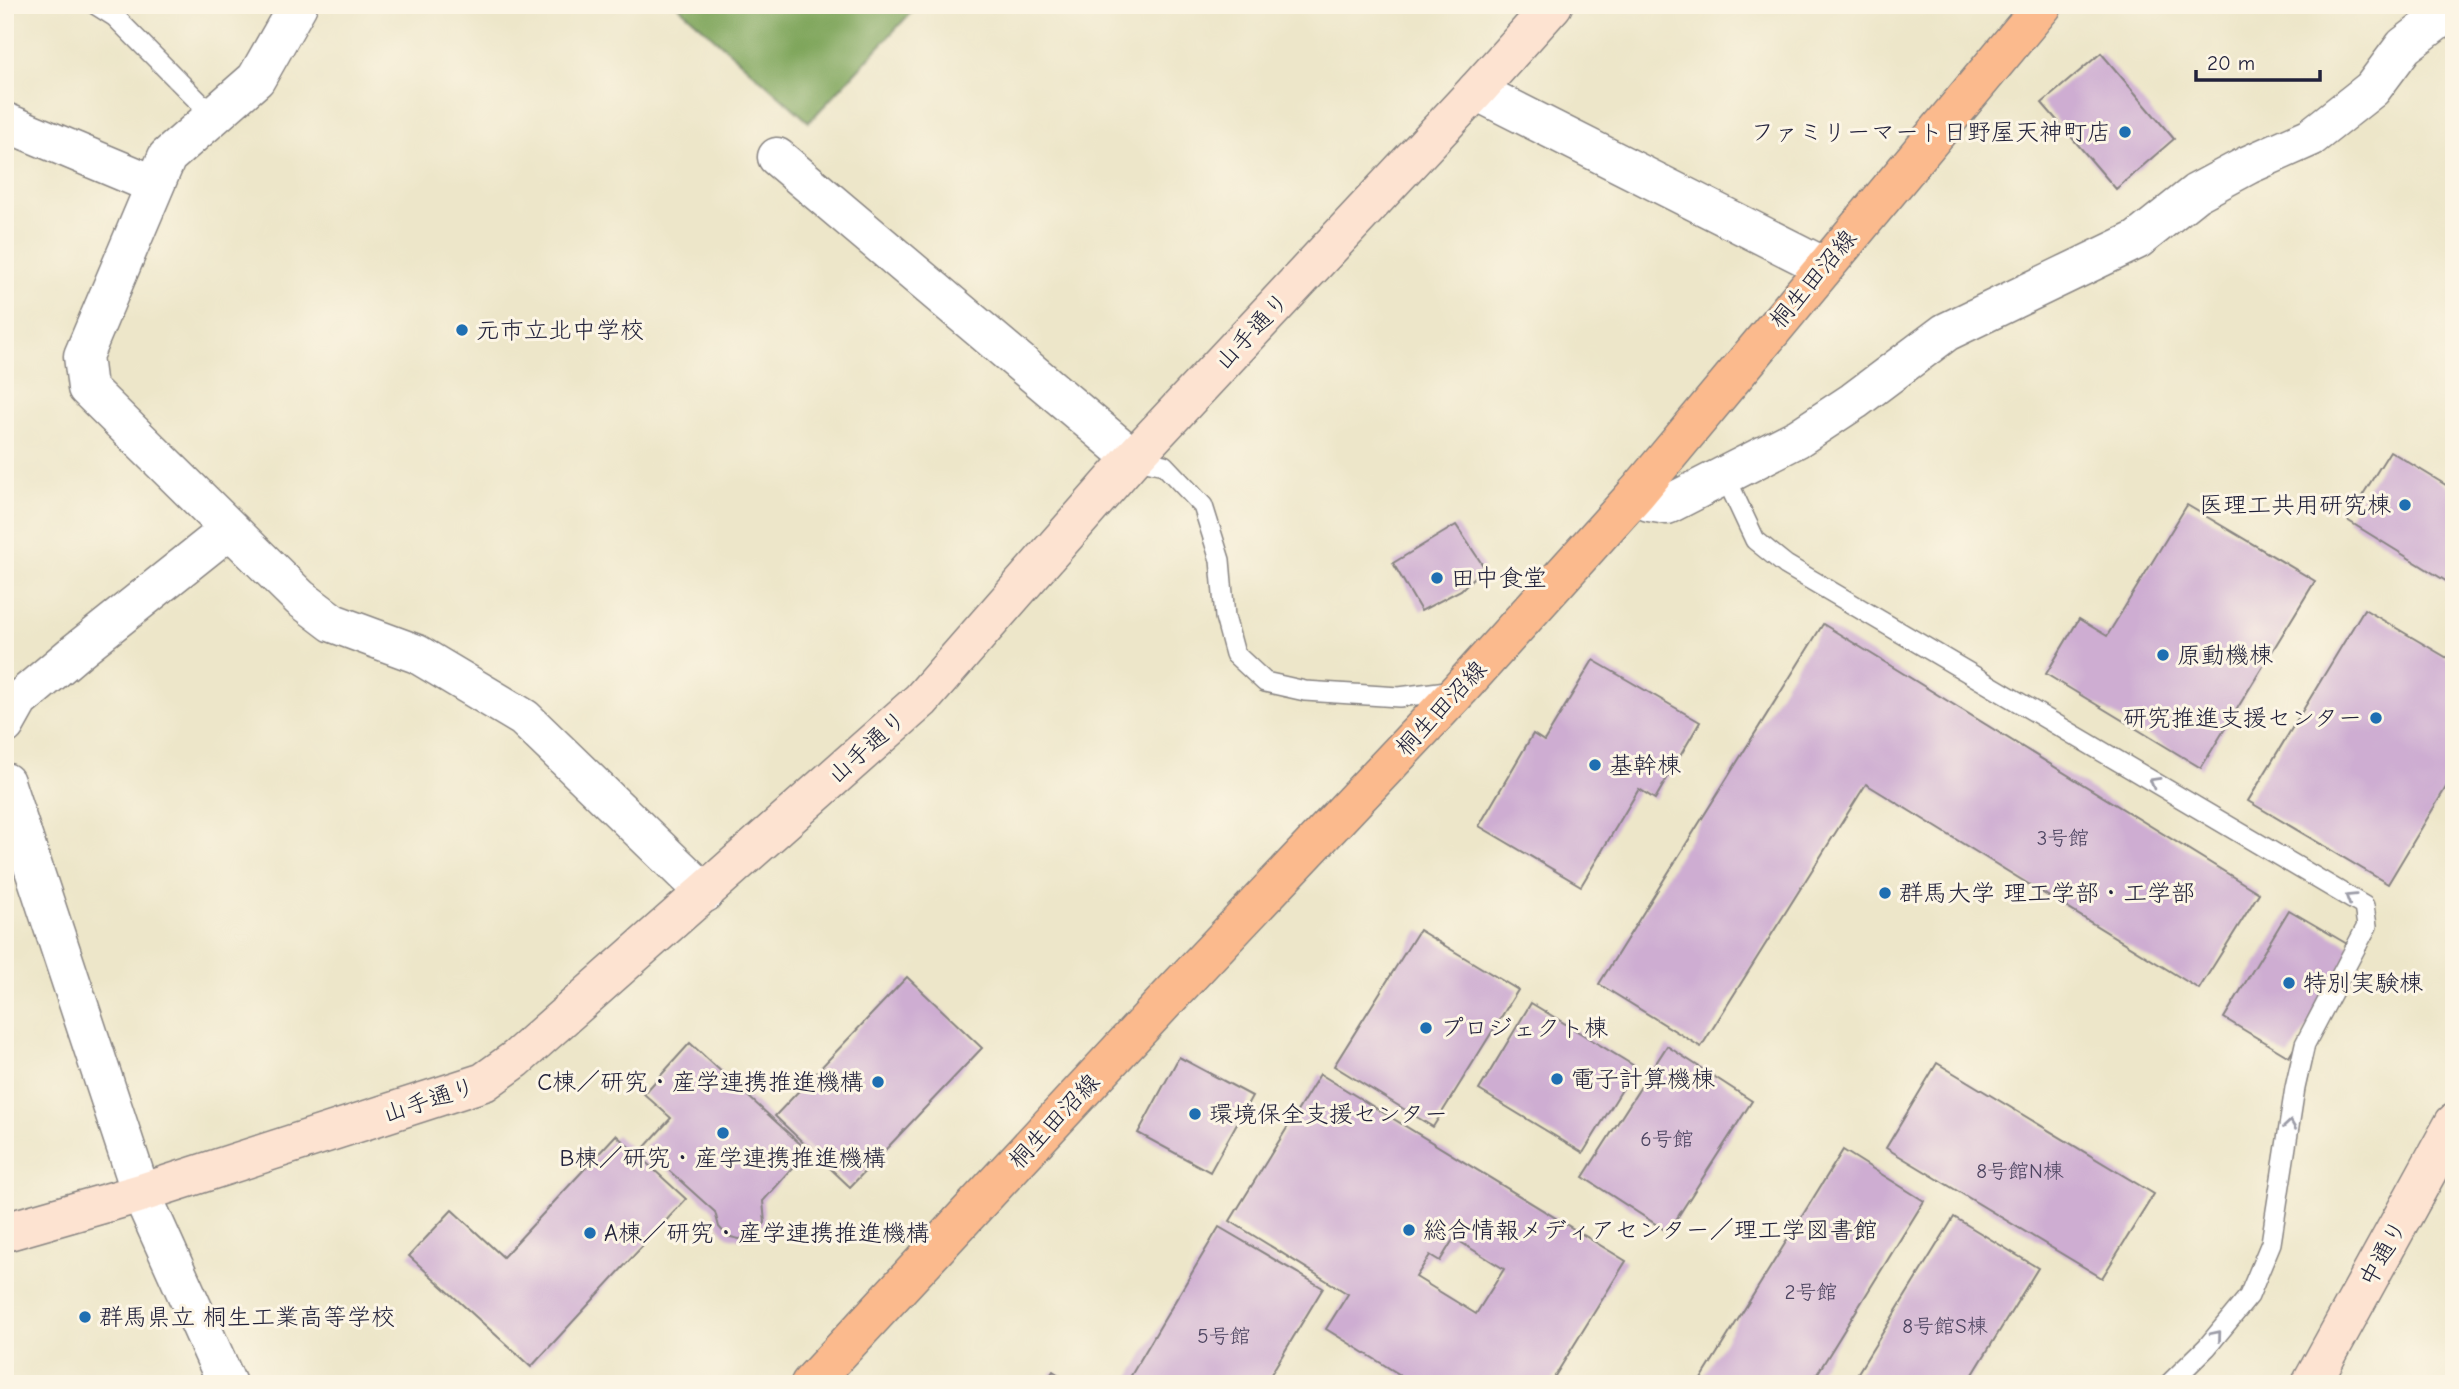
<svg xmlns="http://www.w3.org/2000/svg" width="2459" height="1389" viewBox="0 0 2459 1389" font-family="'Comic Neue','Klee One',sans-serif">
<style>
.forest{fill:#7fa65c;stroke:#50644c;stroke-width:2}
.building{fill:#ceadd2;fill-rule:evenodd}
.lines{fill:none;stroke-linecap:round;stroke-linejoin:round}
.lane-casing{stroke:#888482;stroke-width:22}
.street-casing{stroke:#888482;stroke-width:41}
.secondary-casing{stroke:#888482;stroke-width:41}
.primary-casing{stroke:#888482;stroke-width:41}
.lane{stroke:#fff;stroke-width:19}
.street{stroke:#fff;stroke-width:38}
.secondary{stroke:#fde3d1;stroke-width:38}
.primary{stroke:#fbba8d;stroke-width:38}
.oneway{stroke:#9c9ca7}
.poi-dot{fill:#1f6fb2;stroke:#fcf5e5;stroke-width:2.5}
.labels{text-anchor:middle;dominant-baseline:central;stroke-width:6;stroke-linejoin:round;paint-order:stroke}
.number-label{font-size:21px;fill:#4d4561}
.poi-label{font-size:24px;fill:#22223b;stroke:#fcf5e5;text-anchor:start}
.street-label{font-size:24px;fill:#22223b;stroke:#fcf5e5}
</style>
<rect width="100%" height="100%" fill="#fcf5e5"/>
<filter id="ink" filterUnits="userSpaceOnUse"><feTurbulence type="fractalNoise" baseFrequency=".0143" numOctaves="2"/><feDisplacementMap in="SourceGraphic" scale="14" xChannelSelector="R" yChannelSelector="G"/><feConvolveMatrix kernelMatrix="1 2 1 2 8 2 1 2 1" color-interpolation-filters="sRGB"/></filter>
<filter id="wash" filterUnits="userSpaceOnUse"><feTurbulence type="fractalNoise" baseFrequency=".00686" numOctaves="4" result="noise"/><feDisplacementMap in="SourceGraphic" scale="28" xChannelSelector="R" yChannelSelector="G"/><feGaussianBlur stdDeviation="1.57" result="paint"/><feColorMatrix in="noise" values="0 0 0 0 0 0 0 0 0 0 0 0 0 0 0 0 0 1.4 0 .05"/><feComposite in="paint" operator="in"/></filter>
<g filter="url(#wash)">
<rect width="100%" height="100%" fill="#ede6c9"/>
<path class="forest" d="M677 5H918L809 122Z"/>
<g id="blocks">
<path class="building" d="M2101 53 2174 139 2116 189 2042 103Z
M2390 451 2454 490V586L2347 520Z
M2187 505 2315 581 2201 768 2046 674 2079 619 2107 636Z
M1456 525 1484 567 1461 590 1421 611 1393 563Z
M2364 609 2454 662V774L2388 884 2248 801Z
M1823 624 2259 893 2199 989 1866 784 1701 1047 1599 984Z
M1593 660 1700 722 1655 799 1639 789 1581 886 1479 826 1533 734 1544 741Z
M2289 910 2354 948 2289 1057 2224 1018Z
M1419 930 1518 990 1433 1127 1334 1066Z
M907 977 982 1048 850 1187 775 1116Z
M1531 1003 1636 1067 1583 1153 1479 1090Z
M690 1043 808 1151 763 1201 765 1223 751 1238 739 1239 727 1236 719 1227 715 1212 644 1148 671 1118 644 1094Z
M1667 1046 1752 1101 1668 1232 1583 1177Z
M1179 1057 1252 1096 1210 1172 1138 1133Z
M1937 1063 2154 1194 2102 1278 1886 1148Z
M1320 1074 1626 1261 1550 1384H1415L1326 1329 1348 1294 1230 1221ZM1454 1238 1504 1269 1476 1314 1416 1277 1430 1255 1440 1261Z
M616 1135 686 1199 531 1367 409 1256 452 1210 503 1257Z
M1843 1150 1924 1201 1811 1384H1698Z
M1954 1217 2038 1268 1967 1384H1851Z
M1219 1227 1323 1288 1265 1384H1126Z
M1053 1371 1073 1384H1045Z"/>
</g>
</g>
<g filter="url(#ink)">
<use href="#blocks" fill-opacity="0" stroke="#888482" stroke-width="2"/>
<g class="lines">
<g class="lane-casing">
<path id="lane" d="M96 5 115 17 214 117
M1133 458 1164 465 1203 506 1220 560 1225 617 1235 654 1265 682 1305 691 1399 697 1455 690
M1725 476 1755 540 1786 565 2364 906 2367 926 2305 1044 2295 1088 2271 1243 2249 1296 2207 1347 2169 1384"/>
</g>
<g class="street-casing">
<path id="street" d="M298 5 256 79 167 157 83 356 87 388 300 598 333 623 417 654 524 718 705 893
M1476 91 1823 266
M5 122 155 185
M777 157 1133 458
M1636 494 1649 502 1667 505 1798 438 1854 401 1946 332 2137 240 2196 193 2248 165 2311 137 2372 89 2404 46 2454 8
M5 725 19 700 77 651 230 529
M5 782 141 1193 227 1384"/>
</g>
<g class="secondary-casing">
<path id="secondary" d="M5 1232 141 1193 484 1082 516 1059 921 700 1133 458 1476 91 1553 5
M2311 1384 2454 1123"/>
</g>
<g class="primary-casing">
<path id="primary" d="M810 1384 1169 997 1460 689 1636 494 2043 5"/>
</g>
<use href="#lane" class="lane"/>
<use href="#street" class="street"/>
<use href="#secondary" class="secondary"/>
<use href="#primary" class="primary"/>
</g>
<defs><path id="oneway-chevron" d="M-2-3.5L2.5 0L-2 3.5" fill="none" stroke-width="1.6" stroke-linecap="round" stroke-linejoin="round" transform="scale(1.75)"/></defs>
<g class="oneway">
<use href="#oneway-chevron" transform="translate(2154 782) rotate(-150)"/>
<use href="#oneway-chevron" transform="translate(2350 898) rotate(-148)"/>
<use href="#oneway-chevron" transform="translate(2290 1125) rotate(-82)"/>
<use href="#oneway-chevron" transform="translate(2217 1335) rotate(-50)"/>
</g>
</g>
<g class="poi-dot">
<circle cx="2125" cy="132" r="7"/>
<circle cx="462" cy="330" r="7"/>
<circle cx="2405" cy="505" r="7"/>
<circle cx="1437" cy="578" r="7"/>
<circle cx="2163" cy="655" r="7"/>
<circle cx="2376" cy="718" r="7"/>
<circle cx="1595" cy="765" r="7"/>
<circle cx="1885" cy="893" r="7"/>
<circle cx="2289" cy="983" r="7"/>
<circle cx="1426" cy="1028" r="7"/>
<circle cx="1557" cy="1079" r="7"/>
<circle cx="878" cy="1082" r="7"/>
<circle cx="1195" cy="1114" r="7"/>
<circle cx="723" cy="1133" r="7"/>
<circle cx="1409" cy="1230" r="7"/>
<circle cx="590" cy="1233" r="7"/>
<circle cx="85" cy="1317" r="7"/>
</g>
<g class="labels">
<g class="number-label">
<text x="2063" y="838">3号館</text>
<text x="1667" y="1139">6号館</text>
<text x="2020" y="1171">8号館N棟</text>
<text x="1811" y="1292">2号館</text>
<text x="1945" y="1326">8号館S棟</text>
<text x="1224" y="1336">5号館</text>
</g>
<g class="poi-label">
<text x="2111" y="132" text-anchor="end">ファミリーマート日野屋天神町店</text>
<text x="476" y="330">元市立北中学校</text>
<text x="2391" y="505" text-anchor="end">医理工共用研究棟</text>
<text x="1451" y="578">田中食堂</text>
<text x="2177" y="655">原動機棟</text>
<text x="2362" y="718" text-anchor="end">研究推進支援センター</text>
<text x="1609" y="765">基幹棟</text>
<text x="1899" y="893">群馬大学 理工学部・工学部</text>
<text x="2303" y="983">特別実験棟</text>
<text x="1440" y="1028">プロジェクト棟</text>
<text x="1571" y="1079">電子計算機棟</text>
<text x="864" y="1082" text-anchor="end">C棟／研究・産学連携推進機構</text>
<text x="1209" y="1114">環境保全支援センター</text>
<text x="723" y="1158" text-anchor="middle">B棟／研究・産学連携推進機構</text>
<text x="1423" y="1230">総合情報メディアセンター／理工学図書館</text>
<text x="604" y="1233">A棟／研究・産学連携推進機構</text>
<text x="99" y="1317">群馬県立 桐生工業高等学校</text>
</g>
<g class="street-label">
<text transform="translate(1813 279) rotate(-50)">桐生田沼線</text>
<text transform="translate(1252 331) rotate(-47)">山手通り</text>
<text transform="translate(1441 708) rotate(-47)">桐生田沼線</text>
<text transform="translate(867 747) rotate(-42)">山手通り</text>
<text transform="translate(429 1100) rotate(-18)">山手通り</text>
<text transform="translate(1054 1121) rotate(-47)">桐生田沼線</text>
<text transform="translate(2383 1253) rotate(-61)">中通り</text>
</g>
</g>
<rect width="2459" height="1389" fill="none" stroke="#fcf5e5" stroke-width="28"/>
<path d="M2196 70v10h124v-10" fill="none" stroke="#22223b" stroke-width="3.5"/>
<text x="2207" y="70" font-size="21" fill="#22223b" stroke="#fcf5e5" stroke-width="5" paint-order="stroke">20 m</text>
</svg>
